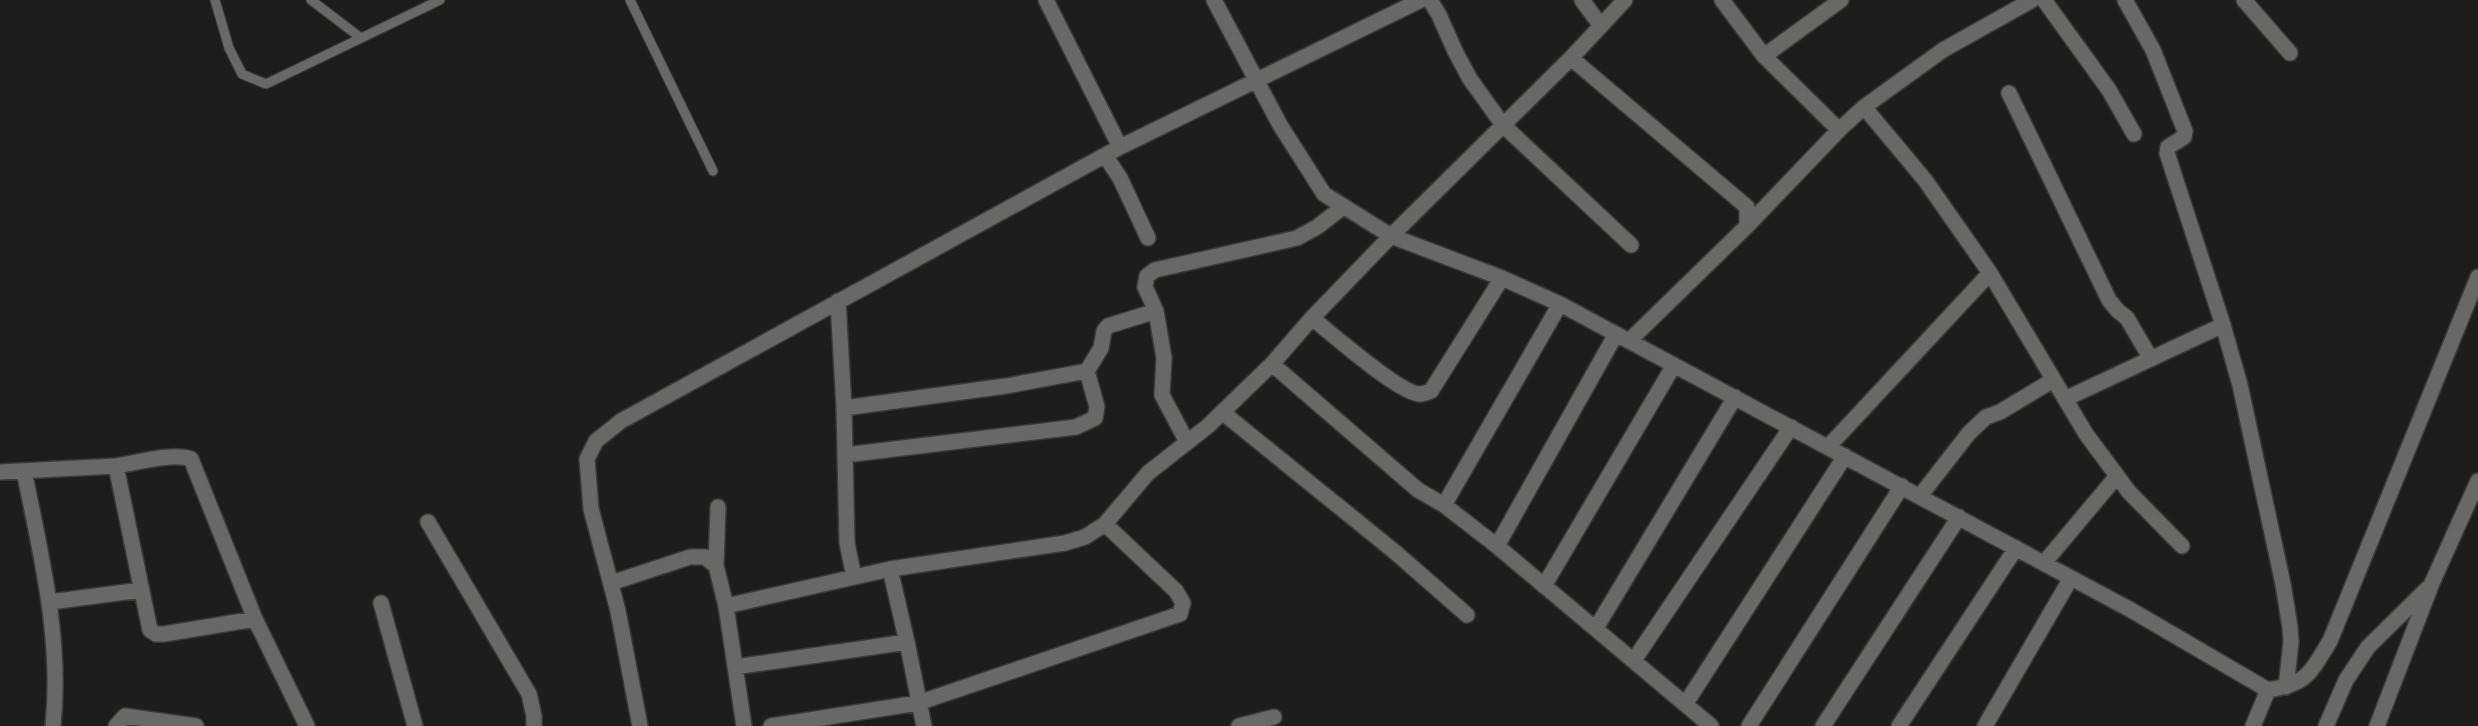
<svg xmlns="http://www.w3.org/2000/svg" width="2478" height="726" viewBox="0 0 2478 726" font-family="'Sofia Sans Condensed',sans-serif">
<style>
.lines{fill:none;stroke-linecap:round;stroke-linejoin:round}
.lane-casing{stroke:#3c3a39;stroke-width:11}
.street-casing{stroke:#3c3a39;stroke-width:18}
.lane{stroke:#6a6865;stroke-width:9}
.street{stroke:#6a6865;stroke-width:15}
</style>
<rect width="100%" height="100%" fill="#1f1d1b"/>
<g class="lines">
<g class="lane-casing">
<path id="lane" d="M215 0 229 48 242 74 266 84 440 0
M311 0 361 38
M630 0 713 171"/>
</g>
<g class="street-casing">
<path id="street" d="M1046 0 1120 147
M1214 0 1280 125 1324 194 1391 236 1502 278 1560 304 2131 610 2268 690C2308 684 2310 673 2330 641L2478 277
M1430 0 1439 15 1455 51 1470 79 1503 125 1631 245
M1582 0 1601 26
M1722 0 1764 56 1839 130
M2044 0 2109 90 2134 134
M2125 0 2153 50 2185 131 2184 137 2168 147 2167 153 2223 325 2240 385 2283 584 2290 627 2291 642 2286 687
M2244 0 2290 53
M1764 56 1841 0
M1571 58 1747 207V226L1629 341
M2009 93 2109 300 2118 311 2127 318 2151 359
M1864 107 1925 180 1990 273 2086 434 2129 492 2182 546
M1106 157 1120 178 1148 238
M1747 226 1839 130 1864 107 1943 50 2032 0
M838 301 844 408 847 543 854 577
M1156 311 1145 287 1147 276 1155 270 1297 238 1317 227 1343 207
M1312 318C1331 333 1400 394 1420 394 1424 394 1428 392 1431 391L1502 278
M1272 364 1418 490 1444 505 1497 546 1711 726
M2065 399 2223 325
M844 408 1006 386 1087 371 1101 348 1104 331 1108 326 1156 311 1164 358 1162 395 1187 442
M1222 412 1395 552 1467 615
M1828 447 1990 273
M845 455 1076 427 1095 418 1097 407 1087 371
M24 471C41 555 62 639 53 726
M0 472 116 466
M1920 496 1969 433 1986 417 2000 412 2053 380
M1444 505 1560 304
M428 522 529 694 534 716V726
M1497 546 1616 334
M2044 563 2117 476
M716 566 718 507
M890 569 907 642 924 726
M611 583 690 557H705L716 566 726 606 744 726
M1544 586 1674 365
M50 602 141 590
M381 603 415 726
M726 606 890 569 1065 543 1085 537 1105 524 1148 473 1208 426 1272 364 1312 318 1391 236 1571 58 1625 0
M255 619 164 634H156L150 630 116 466C135 463 174 452 191 459L255 619 307 726
M1596 628 1735 397
M1634 660 1791 427
M735 667 907 642
M1686 703 1845 456
M116 726 125 716 196 726
M640 726 618 611 591 509 587 459 596 441 621 421 1120 147 1421 0
M771 726 918 703 1180 614 1183 603 1176 591 1105 524
M1239 726 1274 717
M1749 726 1902 486
M1823 726 1959 517
M1899 726 2016 548
M1985 726 2071 578
M2253 726 2268 690
M2326 726 2346 680 2368 647 2428 588
M2377 726 2432 583 2478 481"/>
</g>
<use href="#lane" class="lane"/>
<use href="#street" class="street"/>
</g>
</svg>
